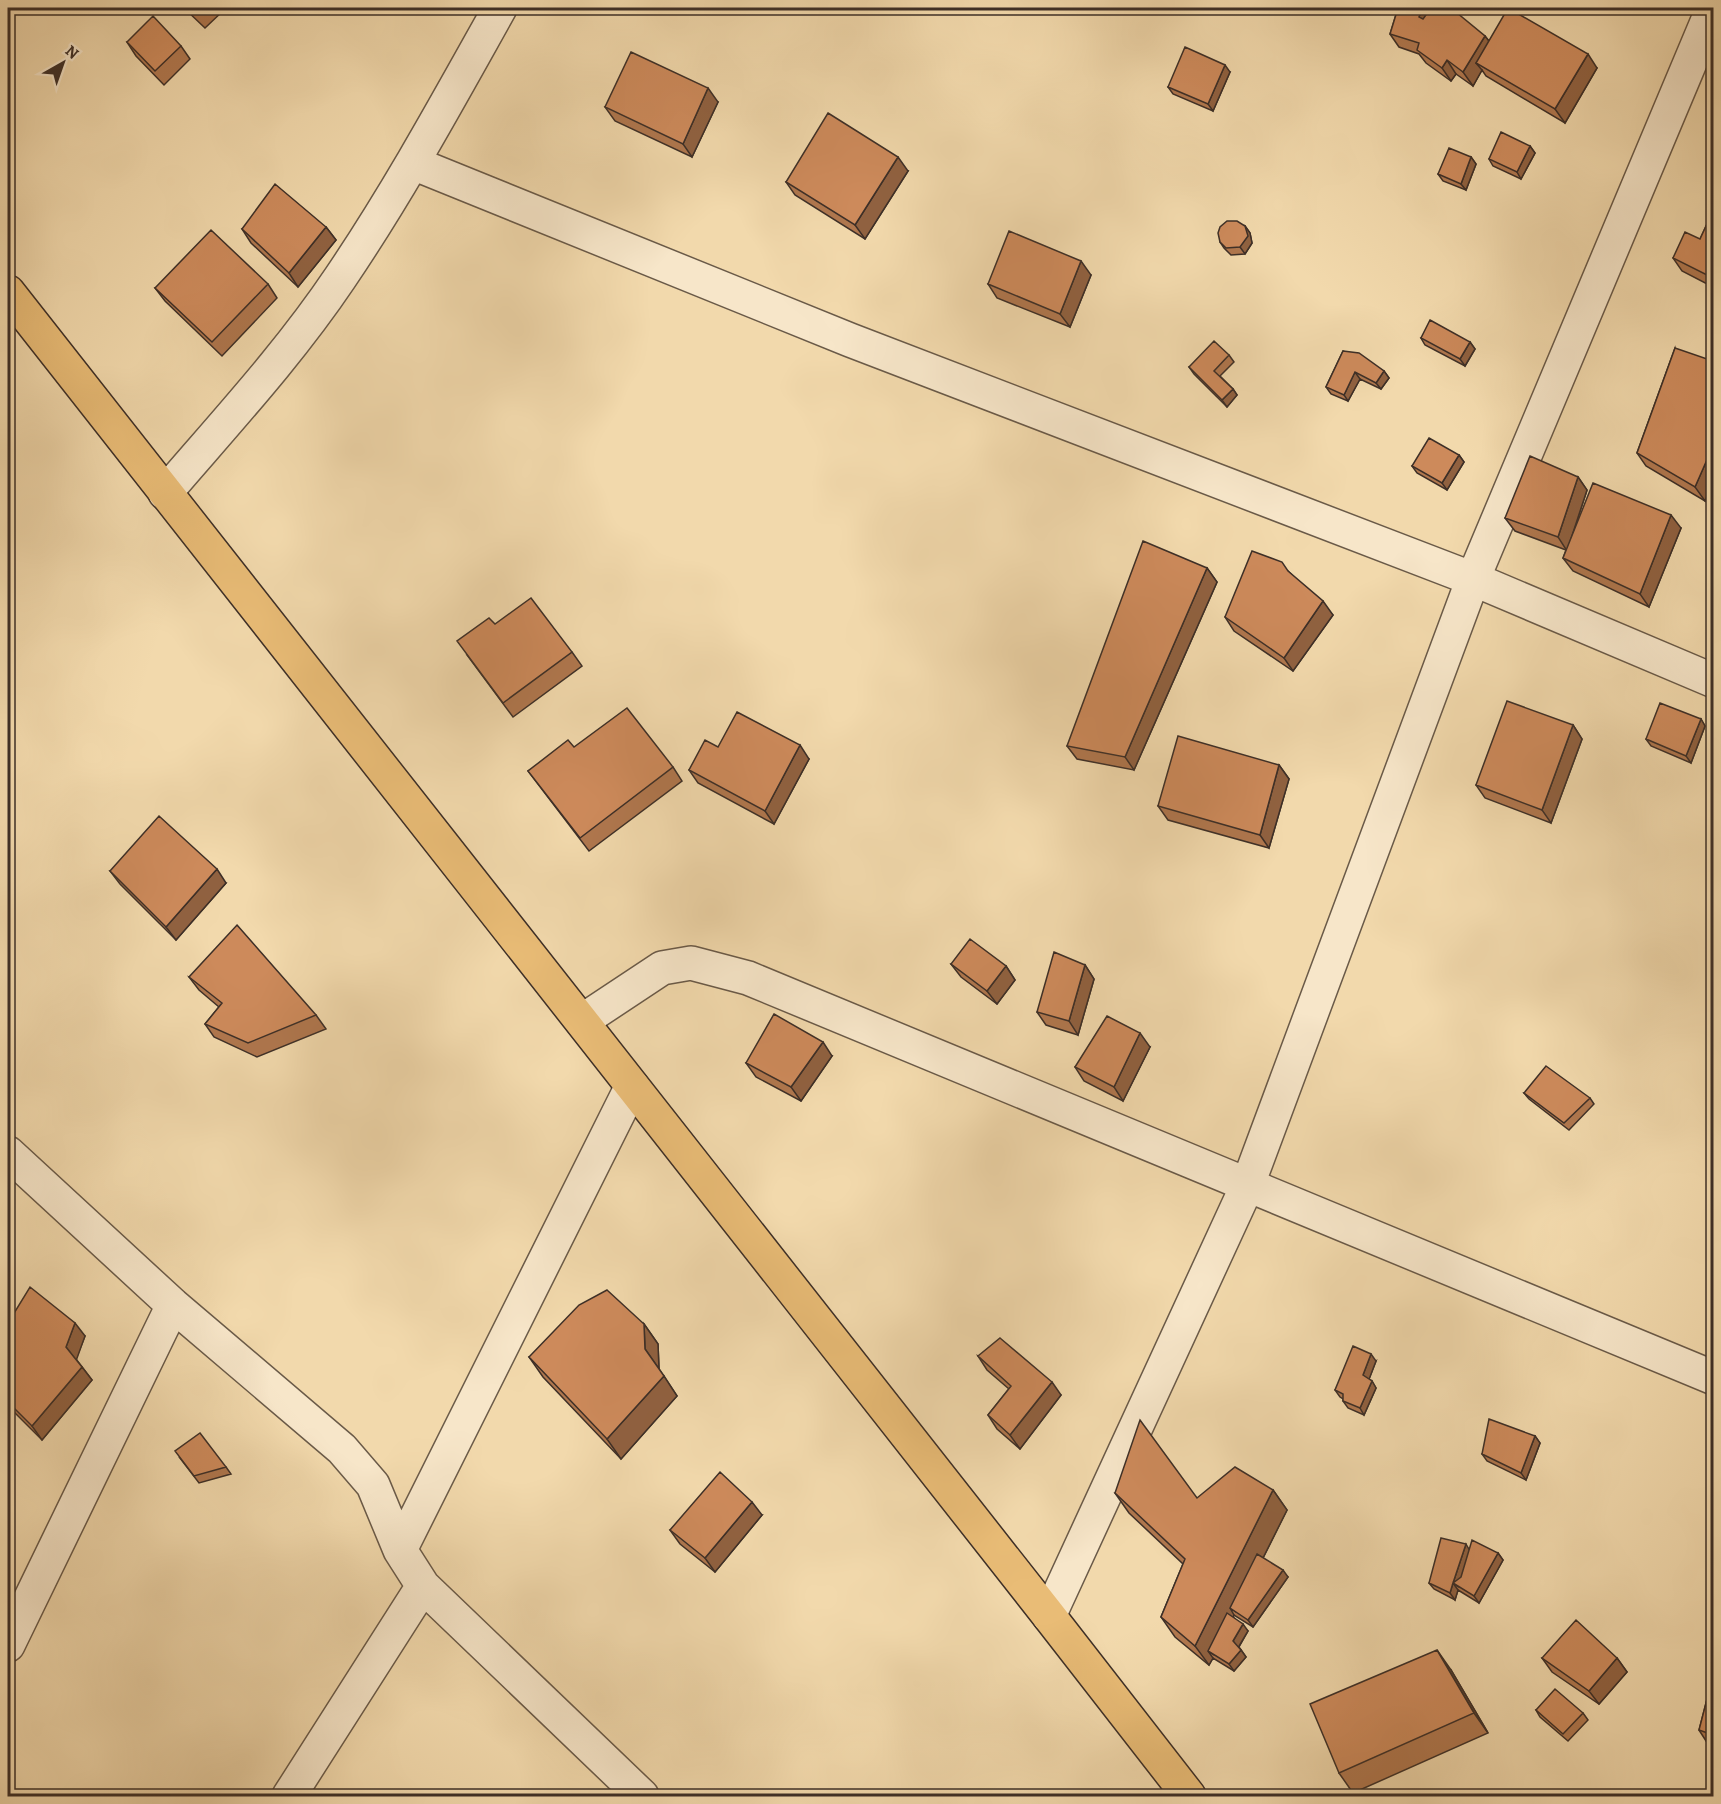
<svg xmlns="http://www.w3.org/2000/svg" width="1721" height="1804" viewBox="0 0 1721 1804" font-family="Alegreya,serif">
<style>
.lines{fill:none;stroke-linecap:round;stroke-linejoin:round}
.minor-casing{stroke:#6a5a48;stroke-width:36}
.highway-casing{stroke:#3d2f27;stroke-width:36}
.minor{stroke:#f7e6c9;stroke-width:33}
.highway{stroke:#e9bc76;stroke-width:33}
.wall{fill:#b0774e;stroke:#3d2f27;stroke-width:1.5}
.shaded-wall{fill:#906140;stroke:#3d2f27;stroke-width:1.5}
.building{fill:#cd8a5b;stroke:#3d2f27;stroke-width:1.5}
</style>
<rect width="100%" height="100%" fill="#f2d9ac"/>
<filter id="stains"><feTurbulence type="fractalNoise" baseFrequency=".00333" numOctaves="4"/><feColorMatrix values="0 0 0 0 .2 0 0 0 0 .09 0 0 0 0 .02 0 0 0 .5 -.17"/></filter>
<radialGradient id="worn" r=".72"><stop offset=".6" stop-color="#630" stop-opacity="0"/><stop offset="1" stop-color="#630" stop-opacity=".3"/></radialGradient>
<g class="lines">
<g class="minor-casing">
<path id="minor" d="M413 163 850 340 1473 579 1714 681
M165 493C225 423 289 354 340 278 399 191 449 99 500 8
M582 1021 662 968 691 963 748 978 1714 1378
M8 1153 173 1305 342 1449 373 1485 400 1550 423 1586 642 1796
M400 1550 632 1086
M1049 1616 1248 1184 1473 579 1713 8
M8 1645 173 1305
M289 1796 423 1586"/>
</g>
<g class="highway-casing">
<path id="highway" d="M8 292 1049 1616 1189 1796"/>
</g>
<use href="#minor" class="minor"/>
<use href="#highway" class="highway"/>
</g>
<path class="wall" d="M184 8H224L225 9 205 28Z
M1398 8H1425L1428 12 1485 36 1489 41 1597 68 1565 123 1486 76 1482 70 1473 86 1456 74 1451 81 1426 63 1419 54 1399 47 1390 34Z
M127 42 181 46 190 59 164 85 136 56Z
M1230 72 1213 111 1173 94 1168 87Z
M718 102 692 157 615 121 605 107Z
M1530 146 1535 153 1521 179 1493 166 1489 159Z
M1471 157 1476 164 1466 190 1443 181 1438 174Z
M908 171 865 239 795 195 786 182Z
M1713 211V287L1682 271 1673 258 1700 239Z
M1245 226 1250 233 1252 243 1245 254 1231 255 1224 248 1220 242Z
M326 227 336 240 298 287 251 243 242 229Z
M1091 275 1070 327 997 298 988 284Z
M268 284 277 298 222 356 165 301 155 288Z
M1421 338 1470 342 1475 349 1465 366 1425 345Z
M1675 348 1705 501 1646 466 1637 453Z
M1343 351 1384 371 1389 378 1381 389 1360 379 1348 401 1331 394 1326 387Z
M1229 355 1234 362 1220 376 1233 389 1237 395 1227 407 1194 374 1189 367Z
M1459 455 1464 462 1447 490 1417 473 1412 466Z
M1578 477 1587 490 1574 530 1681 528 1649 607 1573 571 1563 558 1566 550 1515 531 1505 518Z
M1207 568 1217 582 1134 770 1077 759 1067 746Z
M1288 571 1333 615 1293 671 1234 631 1225 617Z
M572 652 582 666 513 717 467 655Z
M1701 719 1705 726 1691 763 1651 746 1646 739Z
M1573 725 1582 739 1551 823 1485 798 1476 785Z
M574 747 673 767 682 781 589 851 528 771Z
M718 747 809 759 774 824 698 783 689 770Z
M1279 765 1289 779 1269 848 1168 820 1158 806Z
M110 871 226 883 176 940 120 884Z
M951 964 1006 966 1015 980 997 1004 961 977Z
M1085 965 1094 979 1078 1035 1046 1025 1037 1012Z
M189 977 316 1015 326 1029 257 1057 214 1037 205 1024 219 1007 199 990Z
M1150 1047 1123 1101 1084 1081 1075 1067Z
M832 1056 801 1101 756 1077 746 1063Z
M1524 1093 1590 1098 1594 1104 1569 1130 1529 1099Z
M8 1323 85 1336 76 1359 92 1380 42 1440 8 1406Z
M644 1324 658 1344 659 1369 677 1396 621 1459 543 1377 529 1357Z
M978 1356 1061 1395 1020 1449 997 1429 988 1415 1009 1389 987 1370Z
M1376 1361 1369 1379 1372 1381 1376 1388 1364 1415 1348 1408 1343 1401V1399L1340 1397 1335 1390Z
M1535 1436 1540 1443 1526 1480 1487 1461 1482 1454Z
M180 1458 226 1467 231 1474 199 1483Z
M1273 1490 1287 1510 1263 1558 1288 1577 1253 1627 1234 1615 1233 1617 1248 1631 1239 1647 1246 1657 1234 1671 1213 1658 1209 1665 1175 1637 1161 1617 1183 1564 1129 1513 1115 1493 1197 1498Z
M762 1515 715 1572 680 1544 670 1530Z
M1469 1549 1498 1553 1503 1560 1479 1603 1458 1590 1455 1600 1434 1589 1429 1583Z
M1542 1658H1617L1627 1672 1599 1704 1552 1672Z
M1451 1670 1488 1733 1353 1793 1339 1773Z
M1713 1676V1745L1708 1744 1699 1730Z
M1536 1710 1583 1713 1588 1720 1568 1741 1540 1717Z"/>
<path class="shaded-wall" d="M1423 8H1425L1433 19 1428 31 1419 17Z
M1485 36 1495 49 1476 63 1482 70 1473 86 1463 72Z
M1588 54 1597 68 1565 123 1555 109Z
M1447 60 1456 74 1451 81 1442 68Z
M1225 65 1230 72 1213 111 1208 104Z
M708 88 718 102 692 157 683 144Z
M1530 146 1535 153 1521 179 1517 172Z
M898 157 908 171 865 239 855 225Z
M1471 157 1476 164 1466 190 1461 184Z
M1245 226 1250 233 1252 243 1245 254 1240 247Z
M326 227 336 240 298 287 289 273Z
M1081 261 1091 275 1070 327 1060 314Z
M1470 342 1475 349 1465 366 1460 359Z
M1384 371 1389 378 1381 389 1376 383Z
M1355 372 1360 379 1348 401 1344 395Z
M1233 389 1237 395 1227 407 1222 400Z
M1713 446V481L1705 501 1695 487Z
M1459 455 1464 462 1447 490 1442 483Z
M1578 477 1587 490 1567 551 1558 537Z
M1671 515 1681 528 1649 607 1640 594Z
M1207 568 1217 582 1134 770 1125 757Z
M1323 601 1333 615 1293 671 1284 658Z
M1701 719 1705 726 1691 763 1686 756Z
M1573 725 1582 739 1551 823 1542 810Z
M800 745 809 759 774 824 765 811Z
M1279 765 1289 779 1269 848 1260 835Z
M217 869 226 883 176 940 166 927Z
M1085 965 1094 979 1078 1035 1069 1021Z
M1006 966 1015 980 997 1004 987 991Z
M1140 1033 1150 1047 1123 1101 1114 1087Z
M823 1042 832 1056 801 1101 791 1087Z
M75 1323 85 1336 76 1361 66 1347Z
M644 1324 658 1344 659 1369 645 1349Z
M1371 1354 1376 1361 1368 1382 1363 1375Z
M82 1367 92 1380 42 1440 32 1426Z
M664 1376 677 1396 621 1459 607 1439Z
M1372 1381 1376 1388 1364 1415 1360 1408Z
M1052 1382 1061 1395 1020 1449 1010 1435Z
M1535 1436 1540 1443 1526 1480 1521 1473Z
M1273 1490 1287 1510 1236 1612 1230 1608 1234 1615 1214 1655 1208 1651 1213 1658 1209 1665 1195 1646Z
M752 1502 762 1515 715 1572 705 1558Z
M1466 1544 1470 1551 1459 1587 1453 1583 1458 1590 1455 1600 1450 1593 1453 1583Z
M1498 1553 1503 1560 1479 1603 1474 1596Z
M1283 1570 1288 1577 1253 1627 1248 1620Z
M1243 1624 1248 1631 1238 1648 1233 1641Z
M1241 1650 1246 1657 1234 1671 1229 1664Z
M1437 1650 1451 1670 1488 1733 1474 1713Z
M1617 1658 1627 1672 1599 1704 1589 1691Z"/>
<path class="building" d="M189 8H203L196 14Z
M1398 8H1423L1419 17 1423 19 1431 8H1451L1485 36 1463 72 1447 60 1442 68 1417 50 1419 43 1390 34Z
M1508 8 1588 54 1555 109 1476 63Z
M153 16 181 46 155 71 127 42Z
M1185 47 1225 65 1208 104 1168 87Z
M631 52 708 88 683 144 605 107Z
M828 113 898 157 855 225 786 182Z
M1501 132 1530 146 1517 172 1489 159Z
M1449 148 1471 157 1461 184 1438 174Z
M275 184 326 227 289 273 242 229Z
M1713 211V278L1673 258 1685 232 1700 239Z
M1227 221H1237L1245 226 1248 236 1240 247 1226 248 1220 242 1218 233 1220 227Z
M211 230 268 284 212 342 155 288Z
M1009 231 1081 261 1060 314 988 284Z
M1430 320 1470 342 1460 359 1421 338Z
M1214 341 1229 355 1214 371 1233 389 1222 400 1189 367Z
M1675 348 1713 361V446L1695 487 1637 453Z
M1343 351 1359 353 1384 371 1376 383 1355 372 1344 395 1326 387Z
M1429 438 1459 455 1442 483 1412 466Z
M1530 456 1578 477 1558 537 1505 518Z
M1593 483 1671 515 1640 594 1563 558Z
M1143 541 1207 568 1125 757 1067 746Z
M1252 551 1282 562 1288 571 1323 601 1284 658 1225 617Z
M531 598 572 652 503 703 457 641 489 618 495 624Z
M1507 701 1573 725 1542 810 1476 785Z
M1660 703 1701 719 1686 756 1646 739Z
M627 708 673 767 580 838 528 771 568 740 574 747Z
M737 712 800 745 765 811 689 770 705 740 718 747Z
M1178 736 1279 765 1260 835 1158 806Z
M159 816 217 869 166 927 110 871Z
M237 925 316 1015 248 1043 205 1024 222 1003 189 977Z
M970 939 1006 966 987 991 951 964Z
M1054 952 1085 965 1069 1021 1037 1012Z
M774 1014 823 1042 791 1087 746 1063Z
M1107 1016 1140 1033 1114 1087 1075 1067Z
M1546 1066 1590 1098 1564 1123 1524 1093Z
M30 1287 75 1323 66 1347 82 1367 32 1426 8 1402V1323Z
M607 1290 644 1324 645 1349 664 1376 607 1439 529 1357 579 1305Z
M1000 1338 1052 1382 1010 1435 988 1415 1011 1386 978 1356Z
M1353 1346 1371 1354 1363 1375 1372 1381 1360 1408 1343 1401V1394L1335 1390Z
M1489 1419 1535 1436 1521 1473 1482 1454Z
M1140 1420 1197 1498 1235 1467 1273 1490 1195 1646 1161 1617 1185 1559 1115 1493Z
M200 1433 226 1467 194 1476 175 1451Z
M720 1472 752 1502 705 1558 670 1530Z
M1441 1538 1466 1544 1453 1583 1461 1577 1472 1540 1498 1553 1474 1596 1453 1583 1450 1593 1429 1583Z
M1257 1554 1283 1570 1248 1620 1230 1608Z
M1227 1613 1243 1624 1233 1641 1241 1650 1229 1664 1208 1651Z
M1576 1620 1617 1658 1589 1691 1542 1658Z
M1437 1650 1474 1713 1339 1773 1310 1704Z
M1713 1676V1735L1699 1730Z
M1555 1689 1583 1713 1563 1734 1536 1710Z"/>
<rect width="1721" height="1804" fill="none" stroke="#f2d9ac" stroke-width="30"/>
<rect x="9" y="9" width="1703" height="1786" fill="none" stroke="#3d2f27" stroke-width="3"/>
<rect x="15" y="15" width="1691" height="1774" fill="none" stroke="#3d2f27" stroke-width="1.5"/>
<g transform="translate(63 63) rotate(40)" stroke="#f7e6c9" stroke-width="4.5" paint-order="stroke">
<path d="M0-4.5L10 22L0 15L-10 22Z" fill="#3d2f27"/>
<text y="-9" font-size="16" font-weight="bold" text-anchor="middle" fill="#3d2f27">N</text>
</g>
<rect width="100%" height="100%" filter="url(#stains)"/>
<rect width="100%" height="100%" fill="url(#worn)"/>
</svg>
